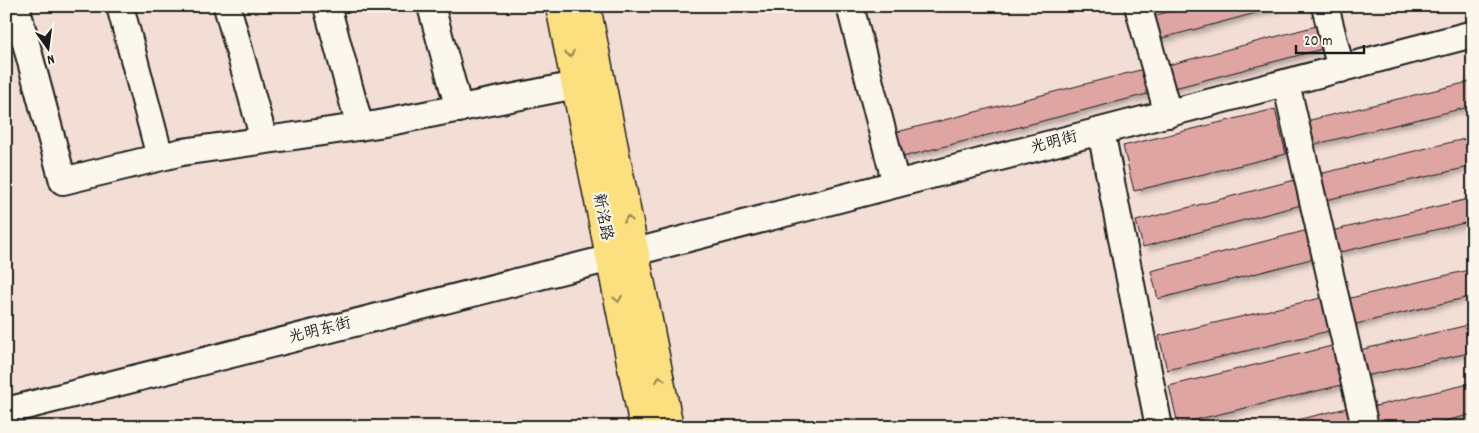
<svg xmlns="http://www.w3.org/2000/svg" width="1479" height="433" viewBox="0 0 1479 433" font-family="Dekko,'LXGW WenKai TC',sans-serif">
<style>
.building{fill:#dfa5a2;stroke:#1c1c1c;filter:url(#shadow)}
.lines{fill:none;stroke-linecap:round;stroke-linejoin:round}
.minor-casing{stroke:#1c1c1c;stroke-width:30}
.major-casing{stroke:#1c1c1c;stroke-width:31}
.minor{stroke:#fbf7ec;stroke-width:26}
.major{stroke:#fce080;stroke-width:28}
.oneway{stroke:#978853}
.labels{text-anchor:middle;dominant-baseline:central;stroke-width:4;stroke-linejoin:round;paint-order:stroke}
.street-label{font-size:16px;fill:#1c1c1c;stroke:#fbf7ec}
</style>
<defs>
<filter id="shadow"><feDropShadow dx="5.5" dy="3" stdDeviation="2.5" flood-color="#0004"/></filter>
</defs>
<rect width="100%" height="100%" fill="#f3ded6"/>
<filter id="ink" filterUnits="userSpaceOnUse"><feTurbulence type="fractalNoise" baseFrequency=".02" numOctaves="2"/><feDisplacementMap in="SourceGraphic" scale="10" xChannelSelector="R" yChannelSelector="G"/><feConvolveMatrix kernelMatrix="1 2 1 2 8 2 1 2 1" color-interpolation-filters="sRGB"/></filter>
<g filter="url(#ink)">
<path class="building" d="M1190 6H1282L1155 40 1149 17Z
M1320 25 1326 48 1167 90 1161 67Z
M1144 69 1151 93 899 158 893 133Z
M1473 81V106L1308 146 1302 122Z
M1275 109 1286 154 1134 191 1123 146Z
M1473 137V166L1321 201 1315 175Z
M1295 180 1301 205 1143 247 1136 221Z
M1473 198V221L1332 254 1327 232Z
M1308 230 1315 258 1158 299 1151 271Z
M1473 269V296L1348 326 1342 300Z
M1325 297 1333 330 1167 370 1159 336Z
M1473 324V352L1361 377 1355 351Z
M1336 345 1346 384 1178 424 1169 386Z
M1473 383V414L1421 427H1372L1367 408Z
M1347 408 1351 427H1267Z"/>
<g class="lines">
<g class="minor-casing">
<path id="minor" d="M16 6 63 181 182 152 379 124 576 85
M120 6 160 157
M227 6 264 140
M327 6 360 127
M431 6 459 109
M850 6 896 184
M1138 6 1168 114
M1325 6 1341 69
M1286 83 1365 427
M1101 131 1159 427
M6 411 635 252 1473 34"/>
</g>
<g class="major-casing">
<path id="major" d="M560 6 644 427
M586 6 669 427"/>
</g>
<use href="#minor" class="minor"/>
<use href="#major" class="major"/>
</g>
<defs><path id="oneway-chevron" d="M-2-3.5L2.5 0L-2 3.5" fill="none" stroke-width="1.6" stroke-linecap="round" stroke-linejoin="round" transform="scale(1.25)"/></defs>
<g class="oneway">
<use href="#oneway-chevron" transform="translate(570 54) rotate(79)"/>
<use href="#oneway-chevron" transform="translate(628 219) rotate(-101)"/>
<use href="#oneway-chevron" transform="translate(618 299) rotate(79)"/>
<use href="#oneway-chevron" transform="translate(660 379) rotate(-101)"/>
</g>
</g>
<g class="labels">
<g class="street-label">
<text transform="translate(1054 143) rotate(-15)">光明街</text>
<text transform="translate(602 217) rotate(79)">新洺路</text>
<text transform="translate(320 331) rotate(-14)">光明东街</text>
</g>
</g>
<rect width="1479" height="433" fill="none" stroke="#fbf7ec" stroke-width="25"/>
<rect x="12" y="12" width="1454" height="408" fill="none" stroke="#1c1c1c" stroke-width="2" filter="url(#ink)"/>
<g transform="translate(48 48) rotate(166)" stroke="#fbf7ec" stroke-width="4" paint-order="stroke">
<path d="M0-4L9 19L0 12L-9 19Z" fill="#1c1c1c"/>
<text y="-8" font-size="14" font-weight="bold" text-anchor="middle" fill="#1c1c1c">N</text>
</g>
<path d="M1296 45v8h68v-8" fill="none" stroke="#1c1c1c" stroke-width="2.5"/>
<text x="1304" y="45" font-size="15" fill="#1c1c1c" stroke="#fbf7ec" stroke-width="4" paint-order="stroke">20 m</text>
</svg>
